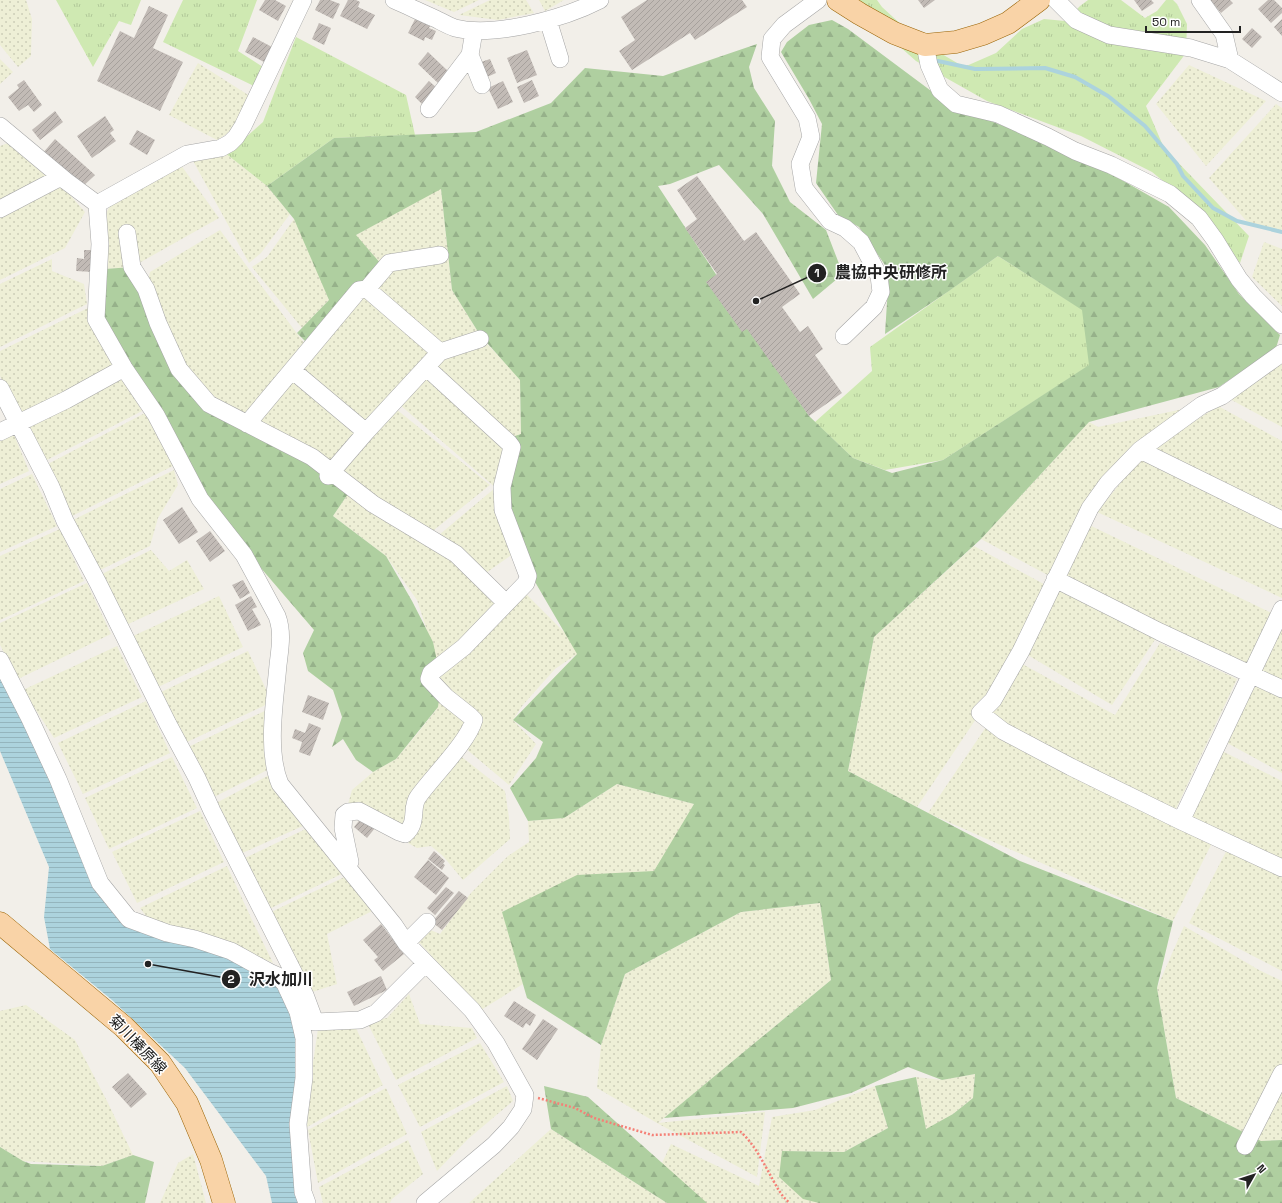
<svg xmlns="http://www.w3.org/2000/svg" width="1282" height="1203" viewBox="0 0 1282 1203" font-family="'Space Grotesk','Noto Sans JP',sans-serif">
<style>
.farmland{fill:url(#farmland-dots)}
.grass{fill:url(#grass-tufts)}
.forest{fill:url(#forest-firs)}
.water{fill:url(#water-rules)}
.lines{fill:none;stroke-linecap:round;stroke-linejoin:round}
.stream{stroke:#acd3dd;stroke-width:4}
.building{fill:url(#building-hatch)}
.minor-casing{stroke:#a6a6a6;stroke-width:18}
.major-casing{stroke:#9a6406;stroke-width:23}
.path{stroke:#f58077;stroke-width:2.5;stroke-dasharray:2 2;stroke-linecap:butt}
.minor{stroke:#fff;stroke-width:17}
.major{stroke:#f9d3a7;stroke-width:22}
.labels{text-anchor:middle;dominant-baseline:central;stroke-width:3;stroke-linejoin:round;paint-order:stroke}
.street-label{font-size:15px;fill:#222;stroke:#fff}
.leader{fill:none;stroke:#222;stroke-width:1.5}
.callout-dot{fill:#222;stroke:#fff;stroke-width:1.5}
.mark-label{font-size:12px;text-anchor:middle;font-weight:bold;fill:#fff}
.callout-label{font-size:16px;text-anchor:middle;font-weight:bold;fill:#222;stroke:#fff;stroke-width:3;stroke-linejoin:round;paint-order:stroke}
</style>
<defs>
<pattern id="farmland-dots" width="8" height="8" patternUnits="userSpaceOnUse"><rect width="8" height="8" fill="#eeefd6"/><path d="M2 2h.1M6 6h.1" fill="none" stroke="#cccdb7" stroke-width="1.8" stroke-linecap="round"/></pattern>
<pattern id="grass-tufts" width="24" height="20" patternUnits="userSpaceOnUse"><rect width="24" height="20" fill="#cfe9b2"/><path d="M3 7l-1-3M5 7V3M7 7l1-3M15 17l-1-3M17 17v-4M19 17l1-3" fill="none" stroke="#b1c899"/></pattern>
<pattern id="forest-firs" width="22" height="20" patternUnits="userSpaceOnUse"><rect width="22" height="20" fill="#afcfa0"/><path d="M5 1l3.5 6h-7zM16 11l3.5 6h-7z" fill="#96b18a"/></pattern>
<pattern id="water-rules" width="6" height="5" patternUnits="userSpaceOnUse"><rect width="6" height="5" fill="#acd3dd"/><path d="M0 2.5h6" fill="none" stroke="#94b5bd"/></pattern>
<pattern id="building-hatch" width="6" height="6" patternUnits="userSpaceOnUse"><rect width="6" height="6" fill="#c2bbb6"/><path d="M-1 1l2-2M0 6l6-6M5 7l2-2" fill="none" stroke="#a6a09c"/></pattern>
</defs>
<rect width="100%" height="100%" fill="#f2efe9"/>
<path class="farmland" d="M0 0H26L32 19 31 56 18 67 0 45Z
M425 0H479L454 12Z
M490 0H526L534 13 498 20 459 15Z
M539 0H564L545 11Z
M0 59 13 72 0 84Z
M198 63 253 98 233 130 217 140 169 115Z
M1189 65 1266 101 1206 166 1156 104Z
M1276 104 1282 108V233L1249 224 1209 178Z
M8 143 51 180 0 207V146Z
M225 153 267 186 290 214 261 253 249 263 192 159Z
M178 161 219 218 132 267 105 269 99 229 113 199Z
M62 186 85 212 65 248 0 280V216Z
M441 188 452 290 480 335 439 347 369 281 356 235Z
M294 219 306 242 329 300 302 328 252 267 267 257Z
M220 230 307 347 250 416 218 400 183 365 146 289 150 272Z
M1264 242 1282 249V306L1252 277Z
M52 259V271L84 284 87 304 0 347V284Z
M363 290 436 352 366 429 298 369Z
M88 308 98 335 116 370 20 417 0 376V351Z
M487 344 513 371 520 380 521 435 509 438 431 364 443 353Z
M1282 362V427L1228 398Z
M118 371 142 411 43 462 22 422Z
M427 372 506 447 497 489 399 404Z
M292 375 363 435 335 465 257 423Z
M1202 405 1156 446 1218 406 1282 441V598L1097 512 1139 460 1085 523 1282 618V773L1220 739 1260 680 1160 632 1112 705 1021 651 1015 660 1115 715 1160 643 1237 679 1173 815 1182 820 1216 748 1282 781V971L1189 923 1230 844 1215 837 1173 921 928 813 990 721 980 713 917 807 848 771 874 637 974 546 1051 588 1055 579 981 539 1089 422 1098 427Z
M396 409 490 485 429 534 338 471Z
M145 413 173 466 70 517 46 465Z
M12 430 29 471 0 484V436Z
M174 470 178 485 158 518 150 546 98 571 73 520Z
M32 474 57 526 0 552V489Z
M495 488 517 551 483 575 433 540Z
M350 491 476 573 501 609 437 661 417 600 386 556 333 516Z
M60 529 84 581 0 620V556Z
M151 550 169 571 187 560 204 589 124 626 100 575Z
M87 583 111 634 18 679 0 645V623Z
M526 594 575 643 577 654 555 669 522 706 513 720 536 744 509 785 465 748 476 725 444 689 437 676Z
M219 596 243 647 156 688 131 637Z
M117 646 142 697 54 738 23 690Z
M248 651 272 702 185 743 161 692Z
M440 693 470 719 402 828 347 808 352 790 373 772 396 759 417 734 436 710Z
M146 701 170 753 83 794 58 743Z
M273 707 275 766 210 799 186 748Z
M458 754 505 791 509 818 510 839 463 880 443 856 431 846 417 848 408 843 414 836 424 800Z
M172 757 197 808 109 849 85 798Z
M275 772 312 822 240 854 216 803Z
M617 784 694 804 655 878 503 911 523 984 481 1010 417 940 428 929 440 934 471 893 508 856 529 842 528 821 564 818Z
M200 811 224 862 137 903 112 852Z
M314 825 350 870 267 910 243 859Z
M227 866 253 922 273 963 220 940 153 925 140 908Z
M355 872 380 907 327 934 337 984 309 993 269 913Z
M820 903 831 980 658 1123 765 1112 757 1177 657 1123 597 1088 601 1045 625 974 741 912Z
M1184 926 1259 970 1282 981V1140L1261 1141 1176 1098 1157 988Z
M409 994 420 1024 472 1028 477 1038 396 1080 367 1022 387 1018Z
M26 1005 75 1040 107 1101 133 1155 102 1166 23 1161 0 1147V1011Z
M354 1024 383 1085 307 1127 310 1083 318 1029Z
M480 1043 504 1082 420 1127 398 1085Z
M975 1074 973 1098 953 1114 926 1130 916 1077 942 1080Z
M507 1086 513 1101 468 1139 437 1171 421 1132Z
M875 1086 888 1128 844 1152 782 1151 823 1203H703L662 1163 671 1144 759 1186 772 1117 815 1110Z
M386 1088 407 1134 318 1183 308 1130Z
M551 1129 667 1203H469Z
M408 1140 423 1174 392 1199 390 1203H323L319 1187Z
M193 1154 206 1203H160L178 1163Z"/>
<path class="grass" d="M56 0H141L131 25 119 21 93 67Z
M183 0H257L238 51 263 67 256 87 163 42Z
M847 0H877L882 7 918 40 964 67 996 53 1022 29 1044 19 1065 21 1080 6 1088 0H1121L1145 18 1157 11 1166 0H1173L1177 4 1187 24 1186 53 1146 106 1164 148 1249 236 1240 263 1202 213 1152 172 1081 136 987 101 916 61Z
M296 37 406 95 415 135 334 138 267 186 225 153 236 146 263 122Z
M998 256 1091 315 1090 365 943 460 885 470 853 458 815 422 872 371 870 347Z"/>
<path class="forest" d="M832 20 848 29 950 105 1052 145 1120 179 1169 207 1205 245 1239 294 1280 335 1276 348 1219 387 1089 422 981 539 874 637 848 771 1020 861 1173 921 1157 988 1176 1098 1261 1141 1282 1140V1203H819L803 1199 779 1177 782 1151 844 1152 888 1128 875 1086 916 1077 926 1129 953 1114 973 1098 975 1074 942 1080 908 1067 851 1093 793 1108 664 1118 831 980 820 903 741 912 625 974 601 1045 527 998 502 912 577 875 654 871 694 804 617 784 564 818 528 821 510 788 536 758 543 742 513 720 577 654 517 551 497 489 500 461 509 438 521 434 520 380 480 335 452 290 441 189 356 235 381 264 309 345 297 333 329 300 294 219 267 186 334 138 476 132 551 103 585 68 663 76 757 44 749 67 754 88 775 121 772 166 790 202 826 230 843 274 813 299 763 214 719 165 670 184 658 186 809 416 853 458 892 473 943 460 1089 365 1082 310 998 256 949 291 885 334 889 271 859 227 838 215 816 183 822 124 809 99 781 52 787 42 809 25Z
M132 267 187 388 242 422 350 491 333 516 386 556 412 601 433 642 437 661 440 693 438 707 396 759 373 772 356 760 343 739 332 747 342 717 333 690 308 671 303 653 314 630 217 517 100 324 105 269Z
M544 1086 588 1097 707 1203H667L551 1129Z
M0 1147 23 1161 31 1164 102 1166 133 1155 154 1162 145 1203H0Z"/>
<path class="water" d="M0 669 93 875 148 934 214 945 269 975 296 1014 303 1203H272L266 1176 185 1068 112 1000 50 949 44 917 49 867 0 751Z"/>
<g class="lines">
<path class="stream" d="M938 61 975 69 1045 68 1075 77 1108 96 1145 126 1177 164 1183 176 1213 208 1237 221 1282 232"/>
</g>
<path class="building" d="M265 0H275L286 6 278 21 259 10Z
M320 0H330L340 4 333 19 315 10Z
M348 0H356L360 2 358 7 375 15 367 29 340 16Z
M647 0H742L747 7 695 40 690 33 632 70 619 51 635 40 621 17Z
M918 0H935L924 8Z
M1134 0H1151L1154 3 1142 11Z
M1210 0H1230L1233 3 1221 13Z
M1268 0H1274L1282 8V13L1271 23 1258 9Z
M149 6 168 15 153 48 183 62 160 111 97 81 120 31 134 38Z
M415 19 430 26 429 28 436 31 432 40 425 37 424 41 408 33Z
M1282 19V36L1274 27Z
M319 23 331 28 324 45 312 39Z
M1252 28 1262 37 1252 48 1242 39Z
M253 37 272 47 264 62 245 52Z
M527 50 537 75 517 83 507 58Z
M428 52 449 72 438 83 418 64Z
M490 59 496 73 487 77 481 62Z
M24 80 42 105 34 112 28 105 19 111 8 97 19 88 17 85Z
M532 80 539 96 524 103 517 87Z
M429 81 437 88 422 104 415 97Z
M503 81 513 102 498 109 488 88Z
M55 111 63 122 40 140 32 130Z
M105 116 114 130 110 133 116 141 92 158 77 136Z
M137 130 155 140 147 155 129 144Z
M55 139 95 175 81 188 42 154Z
M697 176 744 241 756 232 800 294 782 307 800 332 808 326 823 349 815 355 842 393 809 416 747 329 742 332 706 282 717 274 685 228 697 219 677 190Z
M84 250H94L93 272 76 271 77 258 84 259Z
M182 507 198 532 179 544 163 520Z
M210 531 225 551 210 562 196 541Z
M243 580 250 593 240 599 232 585Z
M251 596 257 607 252 609 261 625 248 631 235 605Z
M308 695 329 703 323 720 302 712Z
M309 723 321 728 310 756 299 752 302 742 292 738 295 729 305 733Z
M362 817 375 828 367 838 354 827Z
M434 851 445 861 443 864 445 865 442 870 428 859Z
M428 860 449 878 436 895 414 877Z
M446 887 454 893 435 915 427 908Z
M459 891 468 898 442 930 432 922Z
M381 924 404 954 383 971 374 960 378 957 363 940Z
M381 976 387 990 354 1006 347 992Z
M514 1001 536 1015 530 1026 526 1023 523 1028 504 1016Z
M543 1019 558 1029 537 1060 522 1049Z
M128 1073 147 1094 131 1108 112 1087Z"/>
<g class="lines">
<g class="minor-casing">
<path id="minor" d="M394 0C408 6 422 13 436 19 442 22 449 26 455 28 495 38 565 18 600 0
M818 0 784 25 772 39 770 57 807 118 811 137 800 164 804 188 830 221 845 228 861 242 879 276 881 292 874 307 844 336
M1056 0 1076 20 1109 35 1191 48 1230 60
M1200 0 1224 34 1230 60 1282 93
M548 20 560 59
M474 31 470 55 482 85
M925 45 929 65 940 90 956 104 998 114 1048 137 1075 151 1111 165 1170 194 1199 218 1215 240 1239 279 1253 296 1282 325
M429 109 470 55
M0 126 66 181 97 204 100 244 96 319 124 368 156 415 200 499 244 555 277 616C283 632 280 648 278 665 275 701 266 750 280 784L394 925 406 943 472 1010 496 1043 525 1095 523 1109 511 1127 494 1145 425 1203
M97 204 187 154 221 148 230 143 236 137 243 126 303 0
M0 209 61 177
M127 233 132 267 146 289 158 323 179 369 209 404 312 457 373 504 456 554 506 603
M440 352 480 339
M1282 353 1222 396 1202 405 1140 450 1108 483 1090 508 1021 651 993 700 980 713 1003 731 1071 767 1181 821 1282 868
M292 370 366 432 328 476
M0 388 51 487 65 521 98 583 168 724 197 778 212 811 305 995 315 1022 360 1020 376 1013 426 963
M247 424 359 290 367 289 389 263 440 255
M0 432 66 400 124 368
M366 432 440 352 367 289
M1140 450 1282 520
M1055 579 1160 632 1282 689
M0 660 30 719 58 779 100 883 129 919 167 933 195 939 231 951 269 972 278 976 285 984 298 1012 304 1038V1078L298 1124 303 1192 307 1203
M1181 821 1282 609
M347 867 350 862 343 828 344 815 348 812 359 811 399 832 405 834C419 822 410 808 418 797 432 777 468 742 474 720L470 716 446 697 429 679 431 673 464 647 526 583 528 576 503 510 502 487 512 447 509 443 426 367
M406 943 427 922
M1245 1146 1282 1073"/>
</g>
<g class="major-casing">
<path id="major" d="M838 0 860 14 894 33 925 45 956 42 983 34 1008 23 1039 0
M0 923 124 1027 160 1063 187 1103 211 1160 224 1203"/>
</g>
<path class="path" d="M538 1098 575 1108 594 1118 652 1135 741 1132C755 1145 764 1164 773 1180 778 1189 782 1197 790 1203"/>
<use href="#minor" class="minor"/>
<use href="#major" class="major"/>
</g>
<g class="labels">
<g class="street-label">
<text transform="translate(138 1044) rotate(46)">菊川榛原線</text>
</g>
</g>
<path class="leader" d="M756 301L817 273M148 964L231 979"/>
<g class="callout-dot">
<circle cx="756" cy="301" r="4"/>
<circle cx="148" cy="964" r="4"/>
<circle cx="817" cy="273" r="10"/>
<circle cx="231" cy="979" r="10"/>
</g>
<g class="mark-label">
<text x="817" y="277">1</text>
<text x="231" y="983">2</text>
</g>
<g class="callout-label">
<text x="891" y="278">農協中央研修所</text>
<text x="281" y="985">沢水加川</text>
</g>
<g transform="translate(1254 1175) rotate(51)" stroke="#ffffff" stroke-width="3" paint-order="stroke">
<path d="M0-3L7 15L0 10L-7 15Z" fill="#222222"/>
<text y="-6" font-size="11" font-weight="bold" text-anchor="middle" fill="#222222">N</text>
</g>
<path d="M1146 26v6h94v-6" fill="none" stroke="#222222" stroke-width="2"/>
<text x="1152" y="26" font-size="12" fill="#222222" stroke="#ffffff" stroke-width="3" paint-order="stroke">50 m</text>
</svg>
